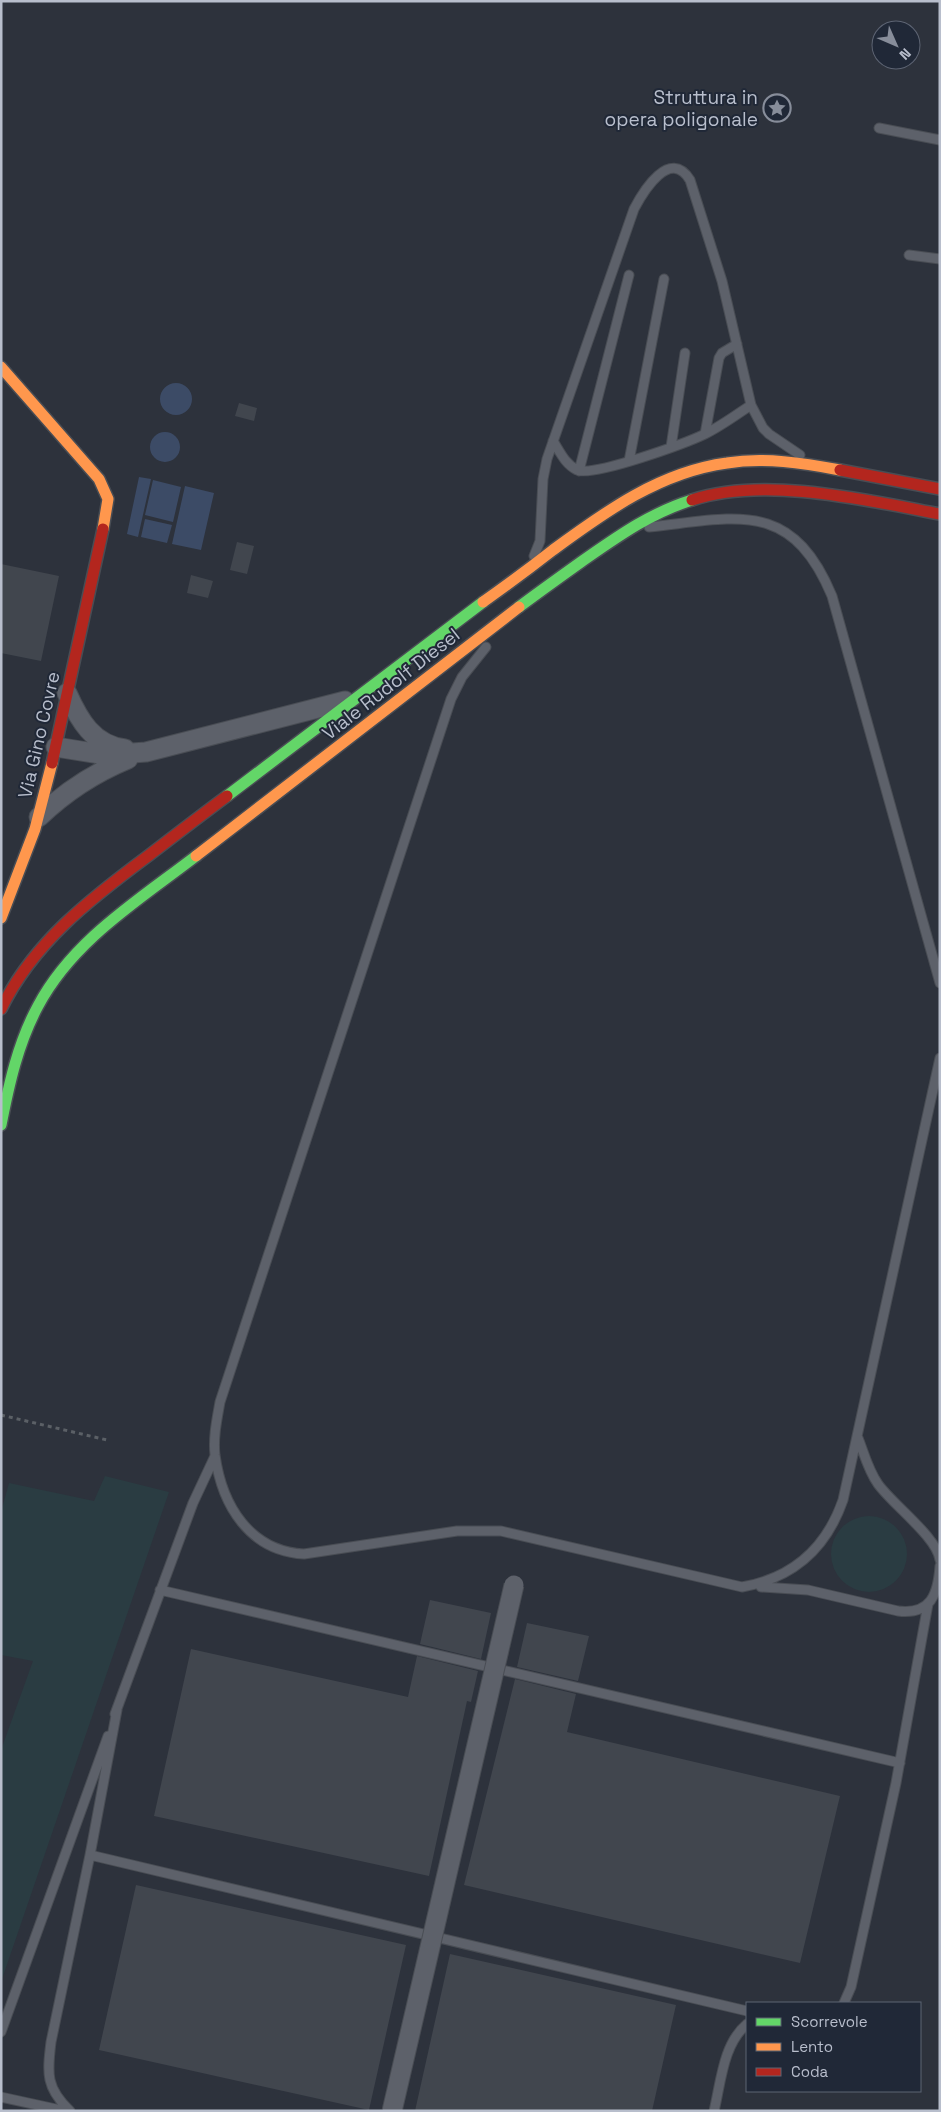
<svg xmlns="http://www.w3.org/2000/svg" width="941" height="2112" viewBox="0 0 941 2112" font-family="'Space Grotesk',sans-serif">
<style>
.green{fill:#2a3c42}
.water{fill:#3c4b66}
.building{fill:#41464e}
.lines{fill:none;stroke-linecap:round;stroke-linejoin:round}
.lane-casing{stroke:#494d54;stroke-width:11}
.street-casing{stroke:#494d54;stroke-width:21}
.fast-casing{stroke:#494d54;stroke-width:14}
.slow-casing{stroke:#494d54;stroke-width:14}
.jam-casing{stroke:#494d54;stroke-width:14}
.path{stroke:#5b6066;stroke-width:3;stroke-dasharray:4 4;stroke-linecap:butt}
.lane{stroke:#5d616a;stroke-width:9}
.street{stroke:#5d616a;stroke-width:19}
.fast{stroke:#63d668;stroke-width:11}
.slow{stroke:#ff974d;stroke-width:11}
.jam{stroke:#b3261e;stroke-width:11}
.street-bridge-casing{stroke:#494d54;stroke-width:21;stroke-linecap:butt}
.street-bridge{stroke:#5d616a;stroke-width:19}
.labels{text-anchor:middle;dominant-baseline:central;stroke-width:4;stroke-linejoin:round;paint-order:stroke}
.poi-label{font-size:19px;fill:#b8becc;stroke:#202837;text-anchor:end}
.street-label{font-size:19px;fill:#b8becc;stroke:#202837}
</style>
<rect width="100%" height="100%" fill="#2d323c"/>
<path class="green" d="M105 1476 169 1492 1 1982V1750L33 1661 1 1655V1512L9 1483 94 1501Z
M831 1554a38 38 0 1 1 76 0a38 38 0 1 1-76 0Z"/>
<path class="water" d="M160 399a16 16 0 1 1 32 0a16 16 0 1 1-32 0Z
M150 447a15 15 0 1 1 30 0a15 15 0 1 1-30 0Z
M139 477 151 479 138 537 127 534Z
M153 480 181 487 173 522 145 515Z
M185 486 214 493 201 550 172 544Z
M145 519 172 525 167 543 141 537Z"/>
<path class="building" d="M239 403 257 408 254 421 235 416Z
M237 542 254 546 247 574 230 570Z
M1 564 59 576 41 661 1 653Z
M191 575 213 581 208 598 187 593Z
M430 1600 491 1613 481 1659 420 1644Z
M527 1623 589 1636 578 1681 517 1667Z
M191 1649 408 1697 417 1656 478 1671 471 1702 467 1701 429 1876 154 1816Z
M515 1679 576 1694 567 1732 840 1796 800 1963 464 1885Z
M136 1885 406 1945 369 2110 99 2050Z
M450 1954 676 2005 652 2111H415Z"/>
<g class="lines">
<g class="lane-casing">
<path id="lane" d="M879 128 940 140
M909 255 940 259
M705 434 719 358 722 353 737 344
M553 441C560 452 565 464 577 470 594 477 686 443 705 434 721 426 736 415 751 405
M671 447 685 353
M629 461 664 279
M579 471 629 275
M649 527C736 518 791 498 832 596L940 983
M534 556 540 541 543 479 547 459 634 209C644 190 670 148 690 180L722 281 751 405 763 428 769 434 800 455
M486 647 462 677 451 699 220 1402C217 1419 213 1437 215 1455 222 1506 250 1551 304 1554L457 1531H501L742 1587C793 1578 826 1549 843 1500L940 1058
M858 1438C864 1453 868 1470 878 1484 893 1505 937 1537 940 1560
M761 1587 808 1590 898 1611C931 1615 938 1594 940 1566
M160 1590 900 1763
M117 1710 90 1855 747 2011
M115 1714 193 1503 215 1456
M844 2003 851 1987 896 1783 928 1604
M1 2032 108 1736
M1 2097 65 2111
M70 2111C46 2088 47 2074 51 2042L90 1855
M714 2111C721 2082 723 2044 747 2024"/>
</g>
<g class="street-casing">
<path id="street" d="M67 693C79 720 93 745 125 749
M56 747 106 755 146 752 345 701
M39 817C66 791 94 773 128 759"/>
</g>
<g class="fast-casing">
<path id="fast" d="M519 607C539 592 560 577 581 562 617 537 650 513 692 500
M227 796 483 602
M1 1125C9 1084 18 1043 38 1006 73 940 139 900 196 856"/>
</g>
<g class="slow-casing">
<path id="slow" d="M1 367 99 479 108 499 103 529
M483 602C507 585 530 568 553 550 606 511 660 472 727 463 764 457 803 463 840 470
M196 856 519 607
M1 918 35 829 52 763"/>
</g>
<g class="jam-casing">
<path id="jam" d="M840 470 940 489
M692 500C765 476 866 500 940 514
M52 763 103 529
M1 1009C33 943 90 899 148 856 174 836 200 816 227 796"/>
</g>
<path class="path" d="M1 1415 107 1440"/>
<use href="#lane" class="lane"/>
<use href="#street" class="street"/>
<use href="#fast" class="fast"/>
<use href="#slow" class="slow"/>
<use href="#jam" class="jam"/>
<g class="street-bridge-casing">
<path id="street-bridge" d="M392 2111 514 1585"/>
</g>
<use href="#street-bridge" class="street-bridge"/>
</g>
<defs>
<g id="sight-ring" transform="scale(1.4375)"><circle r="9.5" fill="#202837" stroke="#878d9a" stroke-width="1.5"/><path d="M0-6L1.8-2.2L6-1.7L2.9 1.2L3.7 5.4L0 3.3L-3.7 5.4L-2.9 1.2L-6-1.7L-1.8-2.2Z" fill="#878d9a"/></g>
</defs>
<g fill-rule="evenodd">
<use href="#sight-ring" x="777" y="108"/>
</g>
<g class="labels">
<g class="poi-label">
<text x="758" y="97">Struttura in<tspan x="758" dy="22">opera poligonale</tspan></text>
</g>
<g class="street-label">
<text transform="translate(391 684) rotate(-38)">Viale Rudolf Diesel</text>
<text transform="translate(39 735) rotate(-77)">Via Gino Covre</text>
</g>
</g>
<rect width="941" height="2112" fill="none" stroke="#b8becc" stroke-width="5"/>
<rect x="746" y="2002" width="175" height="90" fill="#202837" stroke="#5d6473"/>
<rect x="756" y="2018" width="25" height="8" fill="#63d668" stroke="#5d6473"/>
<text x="791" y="2027" font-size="15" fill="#b8becc">Scorrevole</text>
<rect x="756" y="2043" width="25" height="8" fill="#ff974d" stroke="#5d6473"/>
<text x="791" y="2052" font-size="15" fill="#b8becc">Lento</text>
<rect x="756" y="2068" width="25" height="8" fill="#b3261e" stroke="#5d6473"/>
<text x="791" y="2077" font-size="15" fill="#b8becc">Coda</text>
<g transform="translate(896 45) rotate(135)"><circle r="24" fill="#202837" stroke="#5d6473"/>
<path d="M0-4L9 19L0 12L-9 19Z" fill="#878d9a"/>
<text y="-8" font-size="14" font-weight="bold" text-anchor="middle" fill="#b8becc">N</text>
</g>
</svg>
